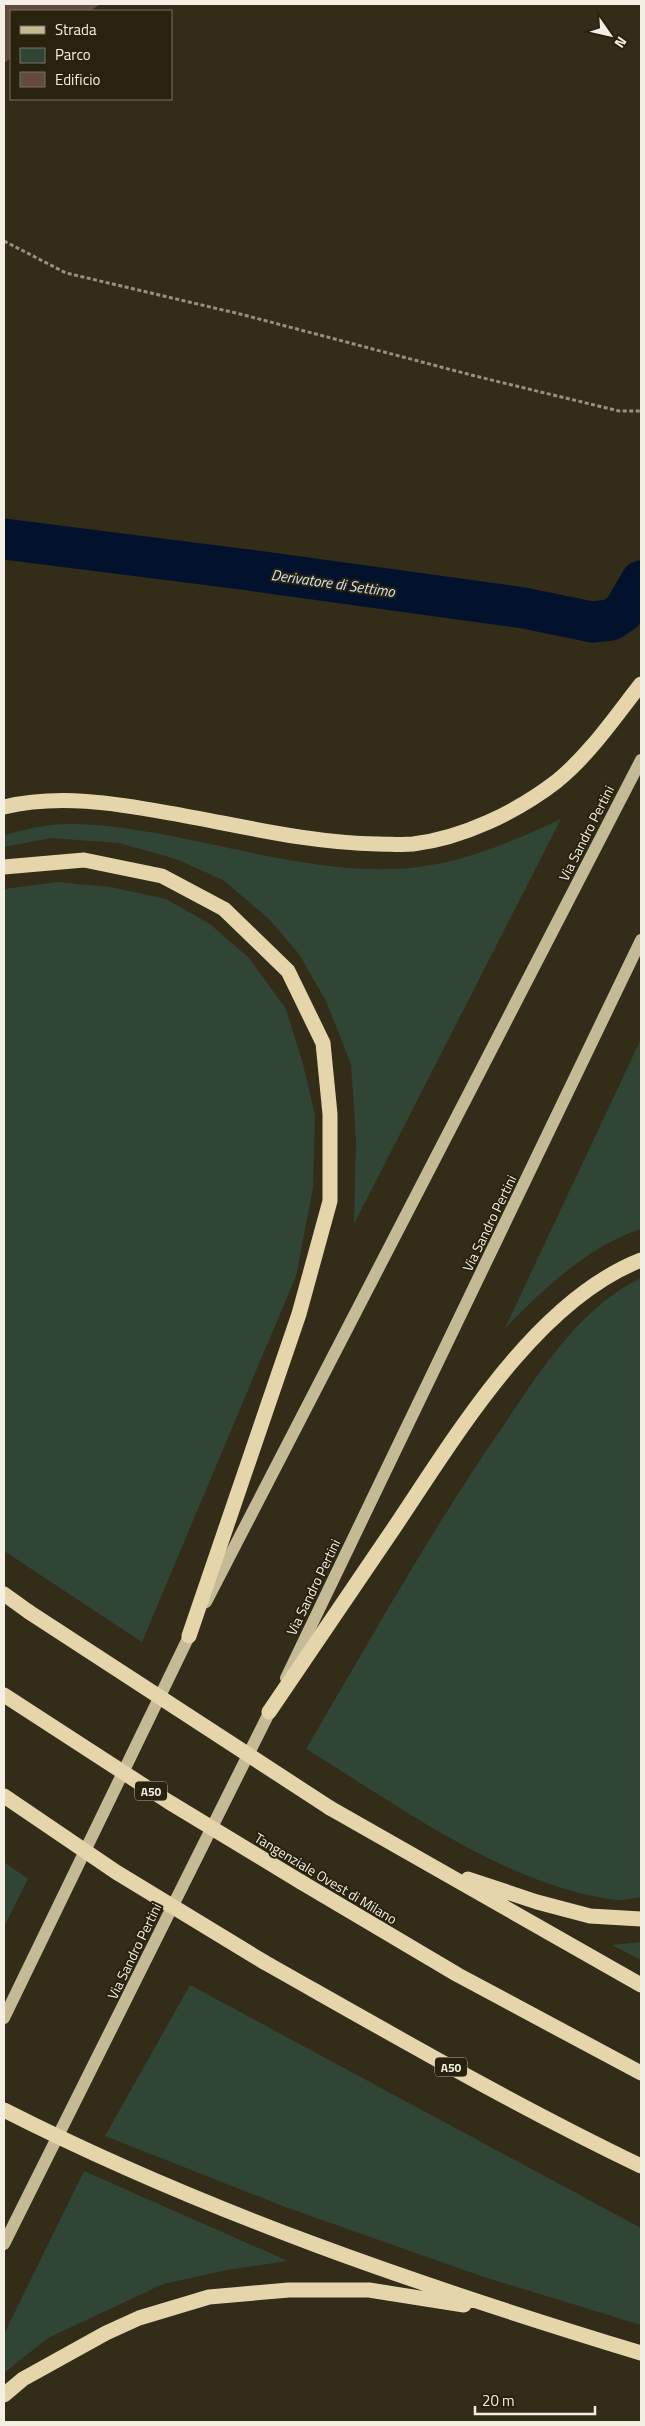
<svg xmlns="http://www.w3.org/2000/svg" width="645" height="2426" viewBox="0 0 645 2426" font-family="'Titillium Web',sans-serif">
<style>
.green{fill:#314535}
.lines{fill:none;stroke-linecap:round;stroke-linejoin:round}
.canal{stroke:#03122c;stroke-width:41}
.building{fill:#614b41}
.path{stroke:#959180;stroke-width:3;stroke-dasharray:4 2.5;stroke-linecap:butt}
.major{stroke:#c5b996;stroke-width:12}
.highway{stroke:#e4d5ab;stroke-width:15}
.highway-bridge{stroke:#e4d5ab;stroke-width:15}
.labels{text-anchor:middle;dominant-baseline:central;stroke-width:4;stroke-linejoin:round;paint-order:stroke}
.shield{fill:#28220e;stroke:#b6b2a3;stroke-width:1}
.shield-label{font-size:12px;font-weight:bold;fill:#f3f0e3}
.street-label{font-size:14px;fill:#f3f0e3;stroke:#28220e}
.water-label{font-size:15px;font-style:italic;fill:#d3e2f9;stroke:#28220e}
</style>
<rect width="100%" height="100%" fill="#322c18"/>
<path class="green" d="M561 819 354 1224 356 1140 351 1064 326 1001 299 954 268 918 223 880 176 859 119 843 51 838 4 847V835C26 829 51 823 74 824 181 827 284 872 392 869 451 868 508 844 561 819Z
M57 882 111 887 166 899 210 924 249 958 286 1009 303 1064 315 1115 313 1188 296 1276 142 1642 4 1551V889Z
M641 1039V1229C588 1246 544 1289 505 1328Z
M641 1278V1897C633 1898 623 1901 615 1900 506 1886 398 1805 306 1749 369 1642 429 1534 499 1432 538 1375 577 1309 641 1278Z
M4 1862 28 1879 4 1927Z
M641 1942V1960L612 1945Z
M190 1985 641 2228V2325L481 2276 288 2208 105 2136Z
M84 2171 288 2261 227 2270 163 2284 48 2338 4 2373V2334Z"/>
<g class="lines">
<path class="canal" d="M4 539 249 570 524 608 592 622 611 620 623 612 641 581"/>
</g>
<path class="building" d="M8 4H101L89 11H11V58L4 63V6Z"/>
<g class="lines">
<path class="path" d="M4 241 66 273 240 314 475 376 619 411H641"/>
<path class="major" d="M206 1602 641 760
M286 1678 641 940
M4 2018 193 1628
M4 2244 273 1705"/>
<path class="highway" d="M4 807C58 794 115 803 169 813 239 825 307 843 378 844 390 844 402 845 413 844 463 838 517 812 557 781 590 754 615 717 641 684
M4 867 84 860 162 876 224 909 288 971 323 1043 330 1114V1201L299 1314 189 1636
M4 1594 29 1612
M269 1712C311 1650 354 1587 396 1525 457 1434 536 1301 641 1260
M330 1808 641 1985
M468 1879 537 1902 590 1916 641 1919
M301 1882 458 1975 641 2073
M264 1962C388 2032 512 2104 641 2166
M4 2110C207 2213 424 2287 641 2353
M4 2395 23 2379 106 2333 139 2318 209 2297 289 2290H369L464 2305"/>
<path class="highway-bridge" d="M29 1612 330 1808
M4 1695 169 1802 301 1882
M4 1796 116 1872 264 1962"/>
</g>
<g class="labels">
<g class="shield">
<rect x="135" y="1781.5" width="32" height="19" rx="4"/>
<rect x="435" y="2057.5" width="32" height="19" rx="4"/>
</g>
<g class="shield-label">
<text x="151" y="1791">A50</text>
<text x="451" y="2067">A50</text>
</g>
<g class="street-label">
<text transform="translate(586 833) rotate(-63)">Via Sandro Pertini</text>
<text transform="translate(489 1223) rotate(-64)">Via Sandro Pertini</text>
<text transform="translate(313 1587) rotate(-64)">Via Sandro Pertini</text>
<text transform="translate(326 1878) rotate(31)">Tangenziale Ovest di Milano</text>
<text transform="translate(134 1951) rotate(-64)">Via Sandro Pertini</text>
</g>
<g class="water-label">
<text transform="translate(333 583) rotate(8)">Derivatore di Settimo</text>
</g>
</g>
<rect width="645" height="2426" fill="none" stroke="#f3f0e3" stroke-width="10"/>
<rect x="10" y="10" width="162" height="90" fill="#28220e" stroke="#797463"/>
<rect x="20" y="26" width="25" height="8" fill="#c5b996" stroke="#797463"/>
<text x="55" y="35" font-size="15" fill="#f3f0e3">Strada</text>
<rect x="20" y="48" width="25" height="15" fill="#314535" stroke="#797463"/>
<text x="55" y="60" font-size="15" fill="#f3f0e3">Parco</text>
<rect x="20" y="72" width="25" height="15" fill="#614b41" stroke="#797463"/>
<text x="55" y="85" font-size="15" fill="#f3f0e3">Edificio</text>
<g transform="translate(610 35) rotate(124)" stroke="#28220e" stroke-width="4" paint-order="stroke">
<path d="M0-4L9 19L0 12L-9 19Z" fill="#f3f0e3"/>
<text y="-8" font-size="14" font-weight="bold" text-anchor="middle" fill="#f3f0e3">N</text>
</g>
<path d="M475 2406v8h120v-8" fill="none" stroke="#f3f0e3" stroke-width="2.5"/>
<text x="482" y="2406" font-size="15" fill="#f3f0e3" stroke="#28220e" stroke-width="4" paint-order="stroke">20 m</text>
</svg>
